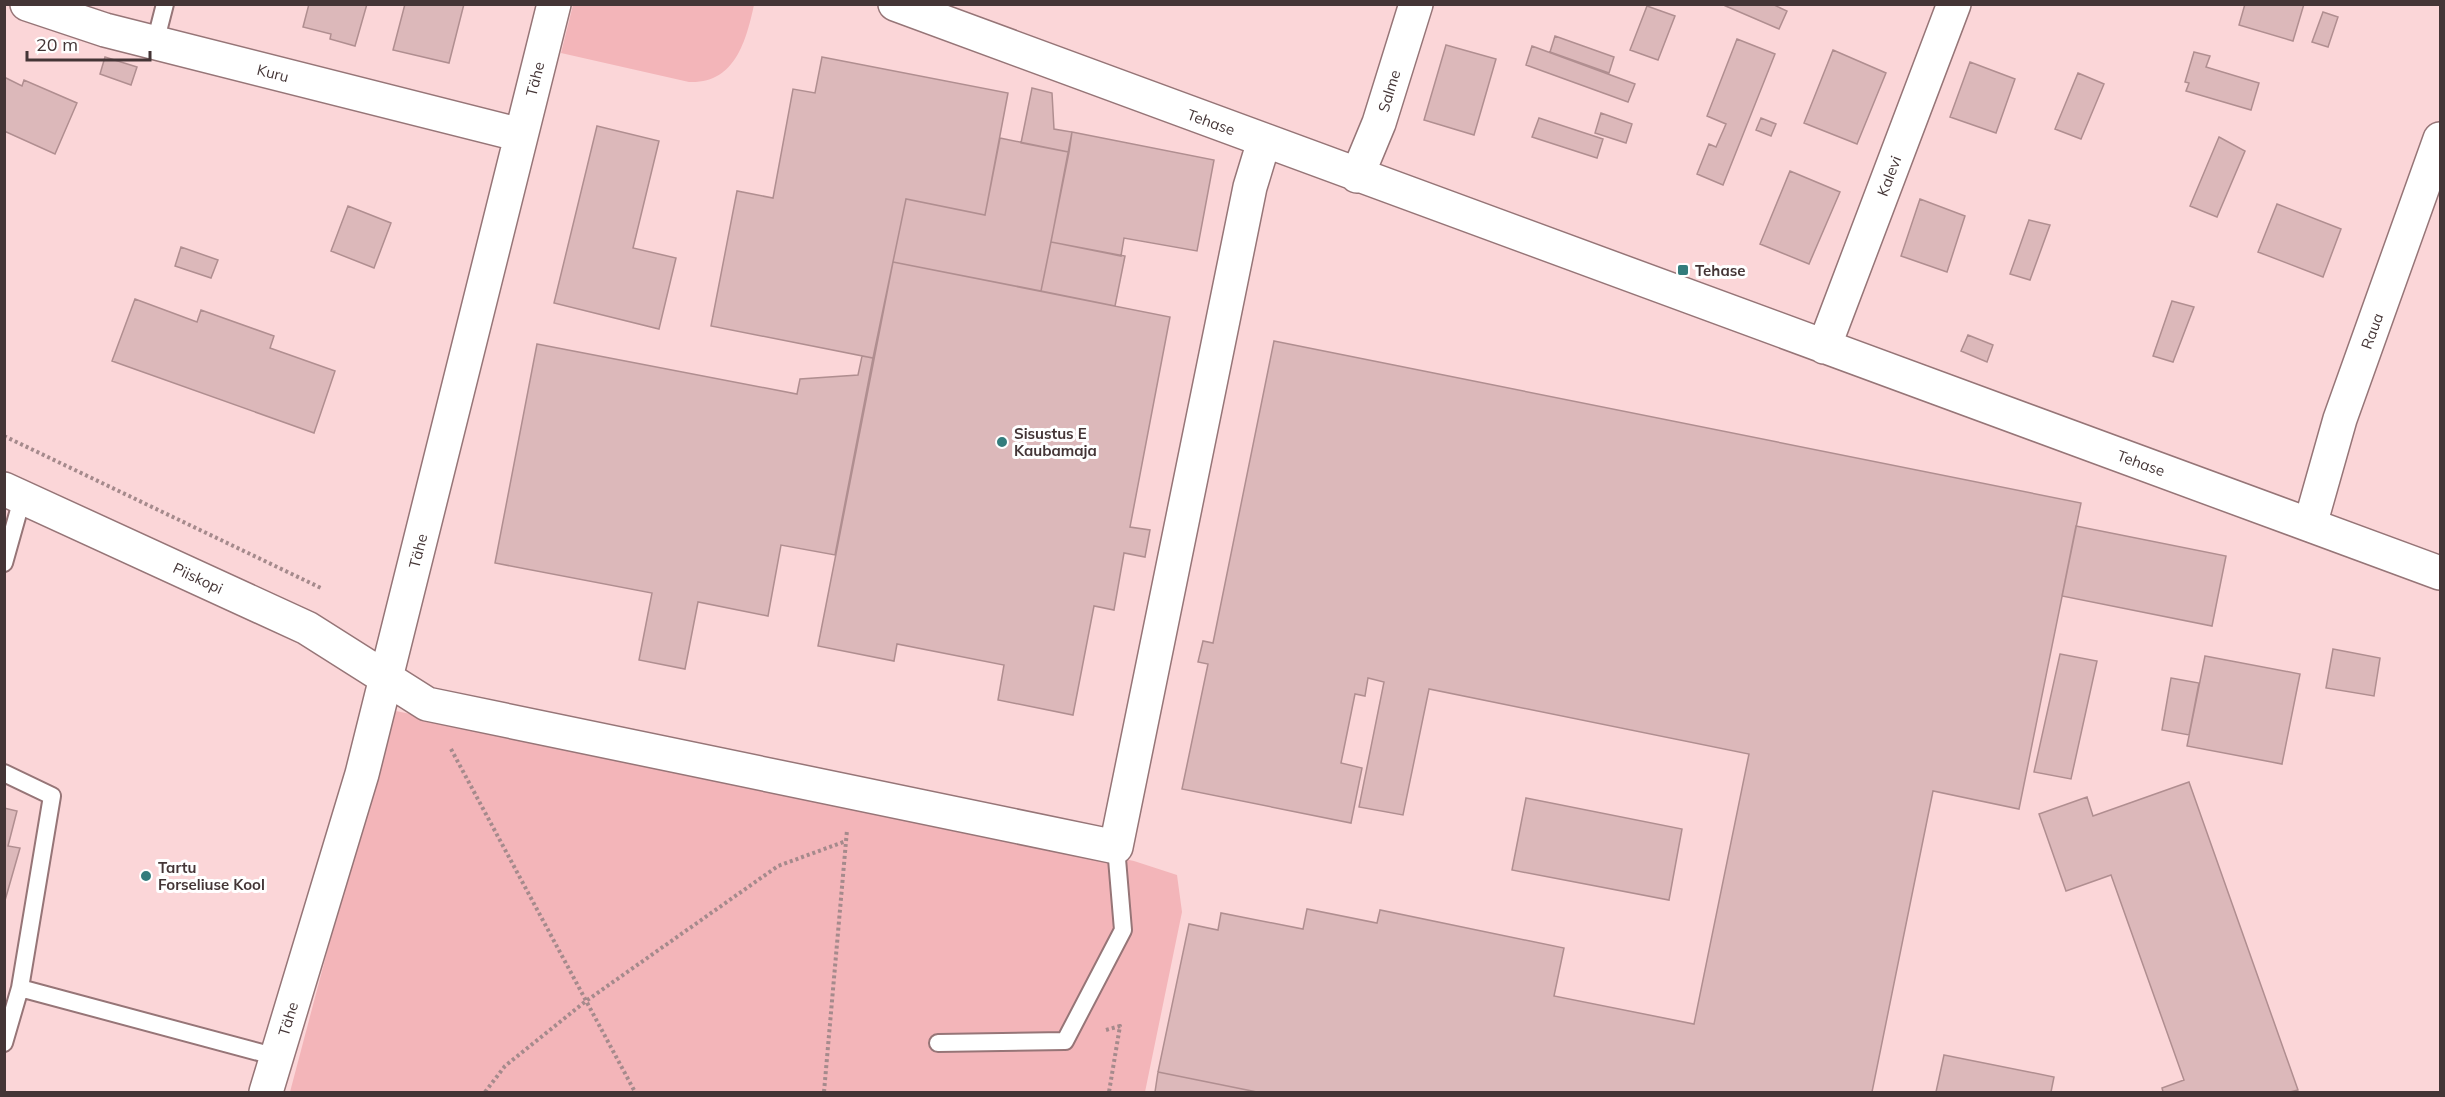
<svg xmlns="http://www.w3.org/2000/svg" width="2445" height="1097" viewBox="0 0 2445 1097" font-family="Mulish,sans-serif">
<style>
.green{fill:#f3b5b9}
.building{fill:#dcb8ba;stroke:#b08e90;stroke-width:1.5}
.lines{fill:none;stroke-linecap:round;stroke-linejoin:round}
.lane-casing{stroke:#967577;stroke-width:20}
.street-casing{stroke:#967577;stroke-width:36}
.path{stroke:#a58a8c;stroke-width:4;stroke-dasharray:3 3;stroke-linecap:butt}
.lane{stroke:#fff;stroke-width:16}
.street{stroke:#fff;stroke-width:33}
.poi-dot{fill:#337c7c;stroke:#fff;stroke-width:2}
.labels{text-anchor:middle;dominant-baseline:central;stroke-width:6;stroke-linejoin:round;paint-order:stroke}
.street-label{font-size:15px;fill:#443536;stroke:#fff}
.poi-label{font-size:15px;font-weight:bold;fill:#443536;stroke:#fff;text-anchor:start}
</style>
<rect width="100%" height="100%" fill="#fbd6d8"/>
<path class="green" d="M573 5V4L754 5C746 41 735 84 689 82L561 53Z
M391 710 1134 861 1177 875 1182 912 1145 1092H290Z"/>
<path class="building" d="M309 4H367L355 46 330 39 331 34 303 27Z
M405 4H464L449 63 393 50Z
M1721 4H1772L1787 11 1779 29Z
M2245 4H2304L2293 41 2239 25Z
M1647 6 1675 16 1658 60 1630 50Z
M2323 12 2338 17 2328 47 2312 42Z
M1555 36 1614 57 1609 73 1550 52Z
M1737 39 1775 54 1723 185 1697 174 1709 144 1716 147 1726 124 1707 116Z
M1446 45 1496 59 1474 135 1424 120Z
M1532 46 1635 84 1628 102 1526 65Z
M1833 50 1886 73 1857 144 1804 123Z
M2194 52 2210 56 2206 67 2259 83 2251 110 2186 91 2189 83 2185 82Z
M105 57 137 67 131 85 100 74Z
M822 57 1008 93 985 215 906 199 873 358 711 326 737 191 773 198 793 89 815 93Z
M1970 62 2015 79 1996 133 1950 117Z
M2078 73 2104 84 2081 139 2055 129Z
M4 77 22 86 24 80 77 103 55 154 4 131Z
M1032 88 1052 93 1054 129 1072 132 1069 152 1021 143Z
M1601 113 1632 124 1626 143 1595 133Z
M1539 118 1603 139 1597 158 1532 137Z
M1761 118 1776 124 1771 136 1756 130Z
M597 126 659 141 633 248 676 258 659 329 554 303Z
M1072 132 1214 160 1197 251 1124 238 1121 256 1051 242Z
M2219 137 2245 151 2217 217 2190 206Z
M1000 138 1069 152 1041 291 893 262 906 199 985 215Z
M1790 171 1840 192 1809 264 1760 244Z
M1920 199 1965 216 1947 272 1901 256Z
M2277 204 2341 229 2323 277 2258 252Z
M348 206 391 223 374 268 331 251Z
M2029 220 2050 225 2030 280 2010 274Z
M1051 242 1125 256 1115 306 1041 291Z
M181 247 218 260 211 278 175 266Z
M893 262 1170 317 1130 527 1150 530 1145 557 1124 553 1114 610 1094 606 1073 715 998 700 1004 665 897 644 894 661 818 646Z
M135 299 197 322 201 310 274 336 270 348 335 371 314 433 112 361Z
M2172 301 2194 307 2173 362 2153 356Z
M1968 335 1993 345 1987 362 1961 351Z
M1274 341 2081 503 2019 809 1933 791 1872 1092H1257L1158 1072 1189 924 1218 930 1221 913 1303 929 1307 909 1377 923 1380 910 1564 948 1554 996 1694 1024 1749 754 1429 689 1403 815 1359 807 1384 682 1368 678 1365 696 1355 694 1341 763 1362 768 1351 823 1182 789 1208 664 1198 662 1203 641 1213 643Z
M537 344 797 394 800 379 858 375 862 356 873 358 835 555 781 545 768 616 698 602 685 669 639 660 652 593 495 563Z
M2076 526 2226 556 2212 626 2062 596Z
M2333 649 2380 658 2374 696 2326 688Z
M2060 654 2097 661 2071 779 2034 772Z
M2205 656 2300 674 2282 764 2187 746Z
M2171 678 2199 683 2189 735 2162 730Z
M2189 782 2298 1090 2290 1092H2163L2162 1088 2184 1080 2111 875 2066 891 2039 814 2087 797 2093 816Z
M1526 798 1682 829 1669 900 1512 870Z
M4 808 17 811 8 846 20 848 4 904Z
M1944 1055 2054 1077 2051 1092H1936Z
M1158 1072 1257 1092H1155Z"/>
<g class="lines">
<g class="lane-casing">
<path id="lane" d="M155 43 165 4
M4 563 22 499
M4 773 52 796 20 988
M4 1043 20 988 277 1057
M938 1043 1065 1041 1123 930 1116 847"/>
</g>
<g class="street-casing">
<path id="street" d="M27 4 105 30 521 135
M895 4 2440 573
M1357 176 1379 123 1416 4
M1824 347 1954 4
M4 489 307 628 427 704 1116 847 1250 187 1264 141
M2310 525 2340 419 2440 139
M266 1092 362 774 554 4"/>
</g>
<path class="path" d="M4 436 321 588
M451 749 635 1092
M1106 1030 1120 1026 1109 1092
M485 1092 505 1066 586 1001 778 866 846 841
M824 1092 847 830"/>
<use href="#lane" class="lane"/>
<use href="#street" class="street"/>
</g>
<g class="poi-dot">
<rect x="1677" y="264" width="12" height="12" rx="3"/>
<circle cx="1002" cy="442" r="6"/>
<circle cx="146" cy="876" r="6"/>
</g>
<g class="labels">
<g class="street-label">
<text transform="translate(273 73) rotate(14)">Kuru</text>
<text transform="translate(535 79) rotate(-76)">Tähe</text>
<text transform="translate(1389 91) rotate(-73)">Salme</text>
<text transform="translate(1211 122) rotate(20)">Tehase</text>
<text transform="translate(1889 176) rotate(-69)">Kalevi</text>
<text transform="translate(2372 331) rotate(-70)">Raua</text>
<text transform="translate(2141 463) rotate(20)">Tehase</text>
<text transform="translate(418 551) rotate(-76)">Tähe</text>
<text transform="translate(198 578) rotate(25)">Piiskopi</text>
<text transform="translate(288 1019) rotate(-73)">Tähe</text>
</g>
<g class="poi-label">
<text x="1695" y="270">Tehase</text>
<text x="1014" y="433">Sisustus E<tspan x="1014" dy="17">Kaubamaja</tspan></text>
<text x="158" y="867">Tartu<tspan x="158" dy="17">Forseliuse Kool</tspan></text>
</g>
</g>
<rect width="2445" height="1097" fill="none" stroke="#443536" stroke-width="12"/>
<path d="M27 51v9h123v-9" fill="none" stroke="#443536" stroke-width="3"/>
<text x="36" y="51" font-size="18" fill="#443536" stroke="#ffffff" stroke-width="4.5" paint-order="stroke">20 m</text>
</svg>
